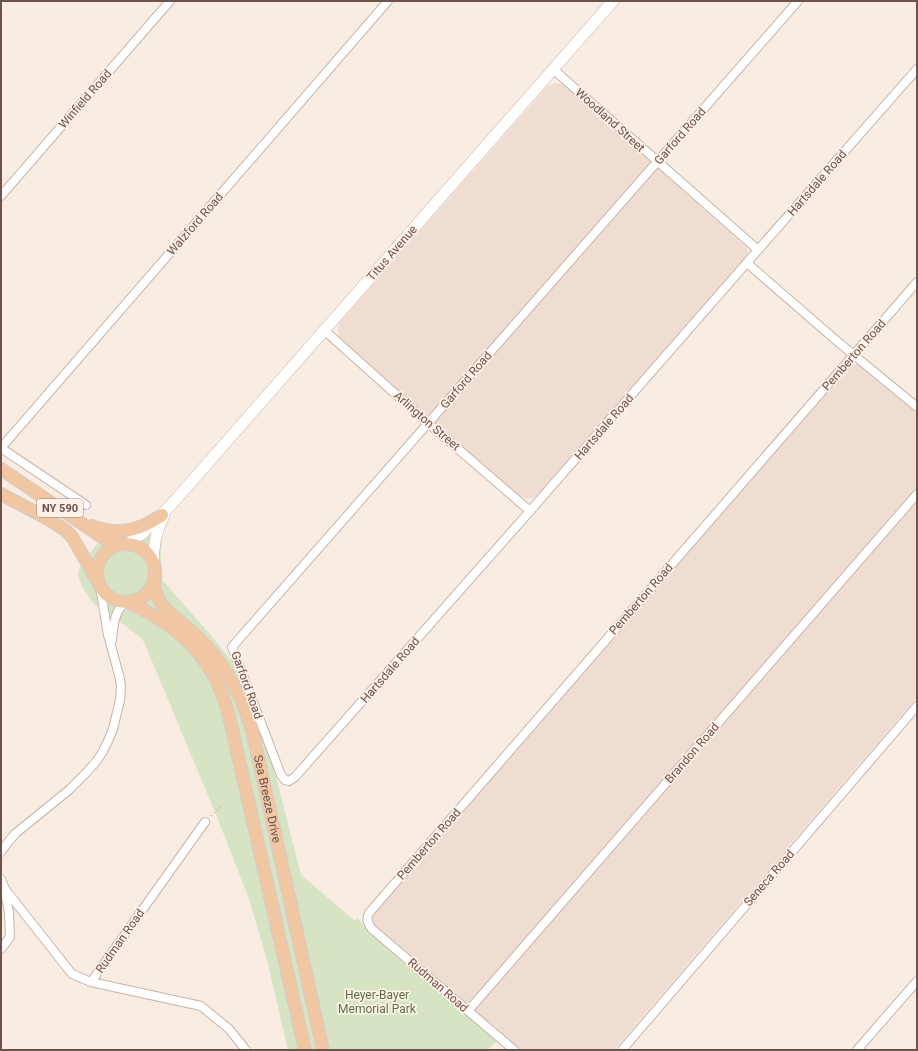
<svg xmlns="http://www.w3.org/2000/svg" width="918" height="1051" viewBox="0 0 918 1051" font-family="Roboto,sans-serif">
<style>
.residential{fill:#f0ddd2}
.green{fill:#d6e4c3}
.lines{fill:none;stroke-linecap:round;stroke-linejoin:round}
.street-casing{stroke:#c8b3ab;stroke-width:10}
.secondary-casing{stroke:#cdb4ab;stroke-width:12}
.primary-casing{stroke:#d4cbc9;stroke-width:14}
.path{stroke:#cfaba1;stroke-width:1.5;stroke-dasharray:1 3;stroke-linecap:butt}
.street{stroke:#fff;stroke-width:8}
.secondary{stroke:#fff;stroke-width:11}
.primary{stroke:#f1c6a2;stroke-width:12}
.labels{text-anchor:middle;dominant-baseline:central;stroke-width:3.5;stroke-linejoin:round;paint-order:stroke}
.shield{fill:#fdf1e8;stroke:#99827b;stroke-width:1}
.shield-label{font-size:11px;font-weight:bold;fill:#6e524c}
.street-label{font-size:12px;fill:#6e524c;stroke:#fdf1e8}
.park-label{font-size:12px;fill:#5b7245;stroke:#fdf1e8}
</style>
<rect width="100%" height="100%" fill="#f9ece3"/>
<path class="residential" d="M556 83 565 85 746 247 748 251V254L747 257 538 496 527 499 520 497 420 411 340 338 338 335V327L340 322 546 88 551 85Z
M857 364 862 366 917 412V697L614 1050H518L375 927 373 922V917L376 911 848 368 853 365Z"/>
<path class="green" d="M133 525 162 540 161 548V561L163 581 209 633 235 665 273 765 301 875 355 921 358 918 366 928 497 1041 488 1050H288L267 960 248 896 217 817 144 642 140 637 119 621 93 603 84 590 78 576 80 566 98 543 118 528Z"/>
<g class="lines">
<g class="street-casing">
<path id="street" d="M798 1 232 647 281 775 285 780 289 781 295 777 530 511 758 250 917 69
M553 69 758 250
M1 196 170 1
M747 263 838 342 917 407
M324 330 421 417 530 511
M86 505 1 448 388 1
M112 640C113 627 114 612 125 602
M1 852 8 842 16 833 69 790 85 774 95 763 102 753 108 741 113 729 120 700 121 685 119 675 108 635 100 586
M1 879 5 889 72 974 91 982 201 1006 229 1029 246 1050
M1 949 10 937 9 912 5 892
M91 982 205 822
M468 1011 917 494
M514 1050 372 929C368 923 366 920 369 913L917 282
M622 1050 917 706
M857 1050 917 981"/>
</g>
<g class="secondary-casing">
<path id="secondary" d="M127 544 142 534 171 505 613 1
M153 564C153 547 156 531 164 516"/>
</g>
<g class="primary-casing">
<g id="primary">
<path d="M1 469 102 537 111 542 119 545"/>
<path d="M1 494 50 520 65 530 72 537 78 547 97 580"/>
<path d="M92 526C118 536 139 531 162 515"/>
<circle cx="126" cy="573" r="29"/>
<path id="s1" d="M154 578C153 605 173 615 191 631 201 640 210 649 218 660 234 682 246 708 253 734L323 1050"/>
<path d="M129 602C143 610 158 617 171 627 202 649 220 680 229 716L305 1050"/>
</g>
</g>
<path class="path" d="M211 816 223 805"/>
<use href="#street" class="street"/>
<use href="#secondary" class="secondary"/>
<use href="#primary" class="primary"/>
</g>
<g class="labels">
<rect class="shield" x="37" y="499" width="46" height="18" rx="3"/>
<g class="shield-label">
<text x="60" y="508">NY 590</text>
</g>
<g class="street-label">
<text transform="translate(85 99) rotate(-49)">Winfield Road</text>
<text transform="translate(610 120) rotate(42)">Woodland Street</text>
<text transform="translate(680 136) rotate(-49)">Garford Road</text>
<text transform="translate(817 183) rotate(-49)">Hartsdale Road</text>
<text transform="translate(195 224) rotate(-49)">Walzford Road</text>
<text transform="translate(392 253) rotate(-49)">Titus Avenue</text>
<text transform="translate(854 355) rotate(-49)">Pemberton Road</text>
<text transform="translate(466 380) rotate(-49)">Garford Road</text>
<text transform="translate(427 421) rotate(41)">Arlington Street</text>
<text transform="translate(604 427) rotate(-49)">Hartsdale Road</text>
<text transform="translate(641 599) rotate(-49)">Pemberton Road</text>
<text transform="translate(390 670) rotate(-49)">Hartsdale Road</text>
<text transform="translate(247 685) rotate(70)">Garford Road</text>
<text transform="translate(692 753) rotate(-49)">Brandon Road</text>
<text stroke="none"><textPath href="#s1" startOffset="256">Sea Breeze Drive</textPath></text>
<text transform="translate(429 844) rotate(-49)">Pemberton Road</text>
<text transform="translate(769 878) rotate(-49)">Seneca Road</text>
<text transform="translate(120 941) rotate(-55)">Rudman Road</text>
<text transform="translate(438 985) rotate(41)">Rudman Road</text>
</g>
<g class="park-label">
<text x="377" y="995">Heyer-Bayer<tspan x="377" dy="14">Memorial Park</tspan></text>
</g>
</g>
<rect width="918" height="1051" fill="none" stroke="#6e524c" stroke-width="4"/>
</svg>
